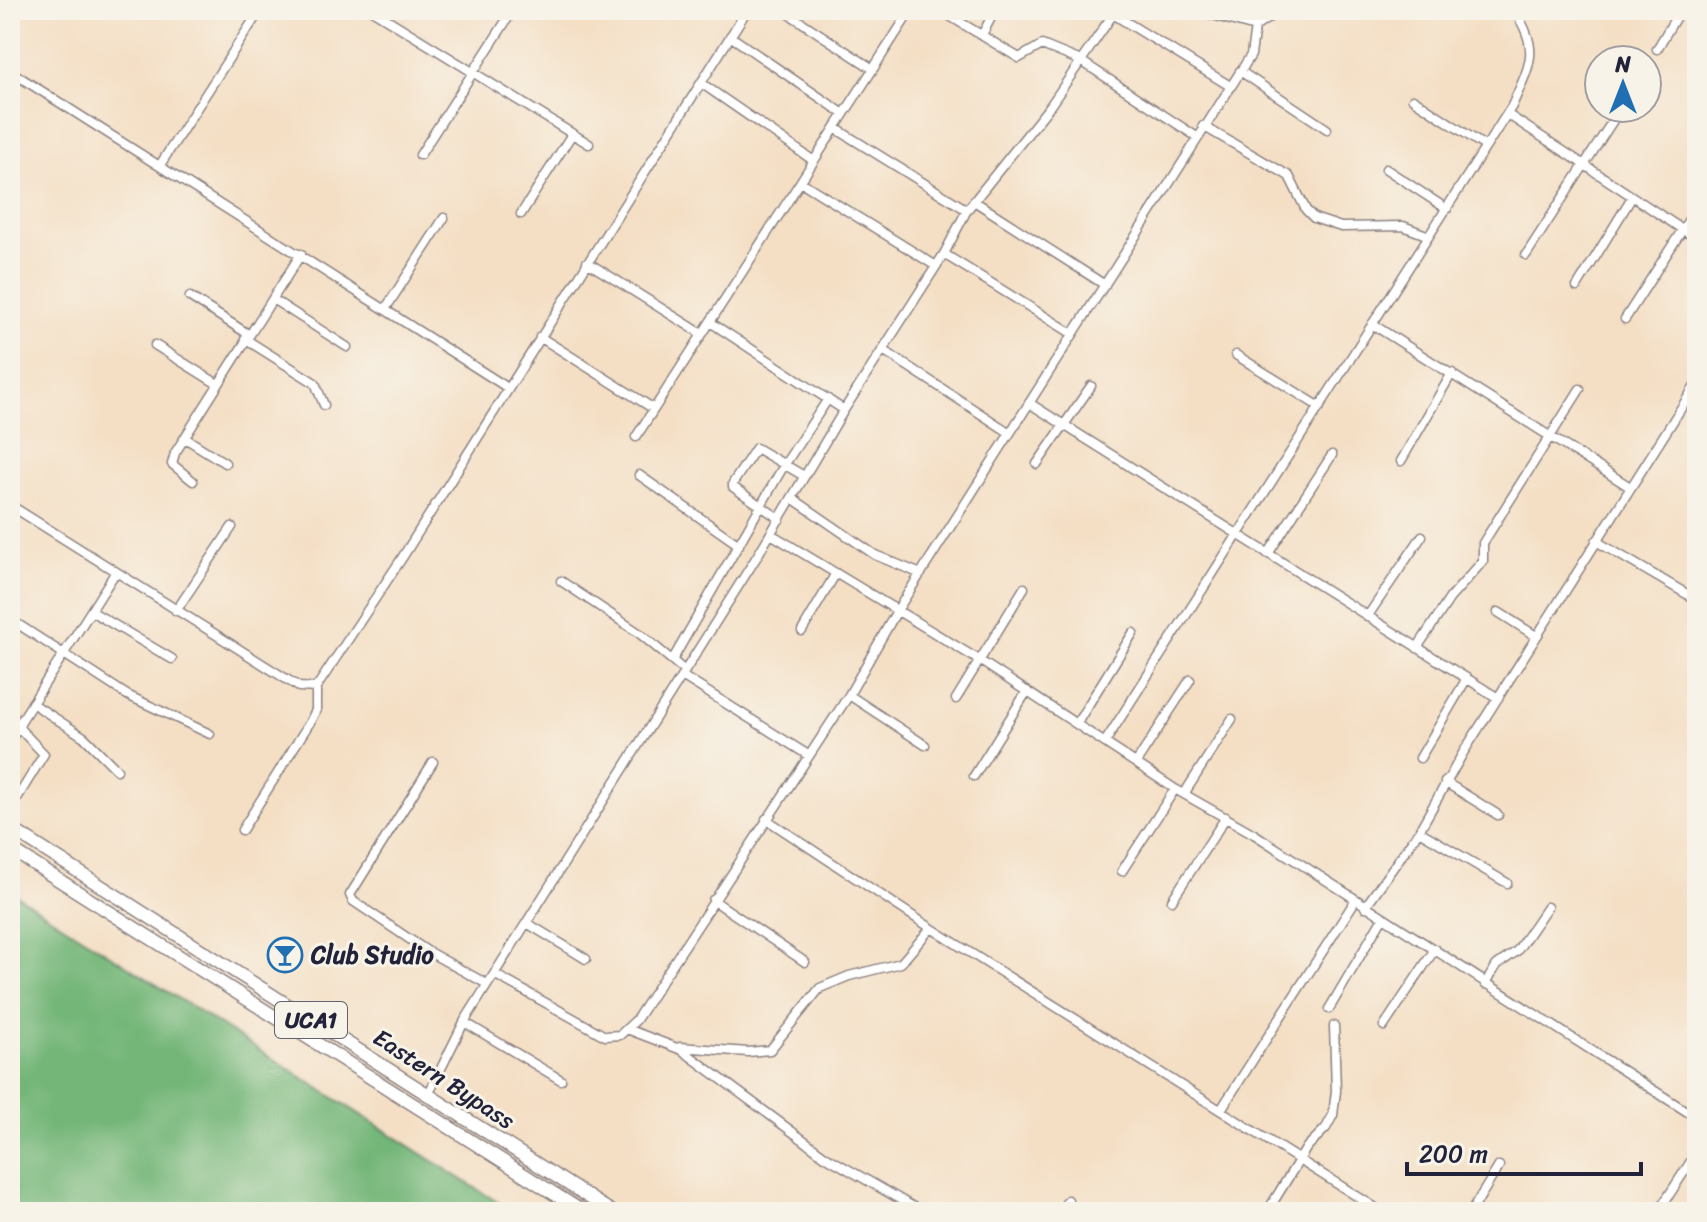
<svg xmlns="http://www.w3.org/2000/svg" width="1707" height="1222" viewBox="0 0 1707 1222" font-family="Sriracha,sans-serif">
<style>
.forest{fill:#73b678;stroke:#4a6c5a;stroke-width:2}
.lines{fill:none;stroke-linecap:round;stroke-linejoin:round}
.street-casing{stroke:#8b8080;stroke-width:11}
.primary-casing{stroke:#8b8080;stroke-width:15}
.street{stroke:#fff;stroke-width:8}
.primary{stroke:#fff;stroke-width:12}
.labels{text-anchor:middle;dominant-baseline:central;stroke-width:6;stroke-linejoin:round;paint-order:stroke}
.shield{fill:#f7f3e8;stroke:#62616f;stroke-width:2}
.shield-label{font-size:22px;font-weight:bold;fill:#22223b}
.poi-label{font-size:24px;font-weight:bold;fill:#22223b;stroke:#f7f3e8;text-anchor:start}
.street-label{font-size:24px;fill:#22223b;stroke:#f7f3e8}
</style>
<rect width="100%" height="100%" fill="#f7f3e8"/>
<filter id="ink" filterUnits="userSpaceOnUse"><feTurbulence type="fractalNoise" baseFrequency=".0125" numOctaves="2"/><feDisplacementMap in="SourceGraphic" scale="16" xChannelSelector="R" yChannelSelector="G"/><feConvolveMatrix kernelMatrix="1 2 1 2 8 2 1 2 1" color-interpolation-filters="sRGB"/></filter>
<filter id="wash" filterUnits="userSpaceOnUse"><feTurbulence type="fractalNoise" baseFrequency=".006" numOctaves="4" result="noise"/><feDisplacementMap in="SourceGraphic" scale="32" xChannelSelector="R" yChannelSelector="G"/><feGaussianBlur stdDeviation="1.8" result="paint"/><feColorMatrix in="noise" values="0 0 0 0 0 0 0 0 0 0 0 0 0 0 0 0 0 1.4 0 .05"/><feComposite in="paint" operator="in"/></filter>
<g filter="url(#wash)">
<rect width="100%" height="100%" fill="#f4dfc5"/>
<path class="forest" d="M10 891 52 918 513 1212H10Z"/>
</g>
<g filter="url(#ink)">
<g class="lines">
<g class="street-casing">
<path id="street" d="M372 10 589 144
M783 10 873 69
M891 10 904 19
M940 10 1019 58 1042 45 1081 61 1197 137
M1195 10 1255 27 1280 10
M1113 14 1230 86
M982 35 995 10
M730 36 844 114
M1657 49 1680 10
M10 71 508 388
M1240 71 1327 129
M701 83 814 161
M1413 99 1486 147
M1507 114 1697 239
M1203 126 1289 176 1306 210 1314 218 1341 227 1403 226 1429 236
M835 128 967 210
M420 155 513 10
M160 165 260 10
M1386 169 1447 209
M801 182 936 266
M974 201 1105 285
M521 214 572 134
M944 254 1073 334
M1526 255 1621 108
M587 262 702 334
M1577 287 1632 197
M190 297 248 334
M274 300 347 347
M386 308 444 218
M1625 319 1697 207
M710 322 844 410
M1372 324 1630 487
M540 337 654 409
M245 339 315 383 324 405
M155 345 216 383
M883 350 1010 433
M1236 355 1320 407
M1029 403 1498 698
M636 437 911 10
M185 438 225 463
M1401 461 1452 373
M1037 464 1091 386
M639 475 739 545
M193 481 172 464 175 453 301 254
M792 498 875 555 921 574
M10 505 299 687 316 688 402 558 747 10
M780 519 733 487V483L756 448 804 476
M771 534 979 660 1175 789 1254 834 1697 1118
M1596 541 1697 600
M1268 554 1332 455
M561 581 639 633 685 671
M91 611 172 659
M176 611 232 527
M1498 612 1536 636
M1367 617 1422 536
M10 619 127 695 210 734
M802 631 836 573
M1417 648 1450 598 1483 561V543L1580 389
M673 659 783 467 828 399
M682 676 808 755
M849 695 925 745
M956 699 1024 588
M32 703 84 737 117 770
M1077 723 1133 633
M10 739 19 728
M1105 742 1512 106C1530 64 1541 50 1514 10
M1420 758 1467 678
M433 762 350 895 353 901 427 951 487 984
M1136 763 1190 680
M974 776 1027 691
M1445 782 1498 815
M1184 794 1232 719
M10 810 44 754 19 728 21 721 115 573
M766 819 931 928 1382 1212
M242 830 310 722 316 710V688
M1419 831 1507 883
M1122 871 1175 789
M713 900 805 962
M1172 900 1226 817
M1365 907 1419 831 1463 753 1697 383
M527 923 586 959
M494 974 605 1036 620 1035 636 1020 849 695 898 609 1251 55 1255 27
M1485 984 1497 965 1517 951 1547 907
M1329 1009 1383 917
M464 1022 561 1080
M1384 1026 1435 949
M627 1029 682 1050 825 1156 922 1212
M680 1047 748 1052 770 1050 820 988 849 976 901 963 931 928
M428 1095 464 1022 756 558 844 410 944 254 967 210 1050 106 1116 10
M1222 1108 1355 901
M1060 1212 1068 1200
M1267 1212 1307 1147 1326 1128 1333 1115 1336 1091 1334 1026
M1471 1212 1499 1166
M1548 1212 1550 1209
M1658 1212 1697 1152"/>
</g>
<g class="primary-casing">
<path id="primary" d="M10 828 612 1212
M10 849 583 1212"/>
</g>
<use href="#street" class="street"/>
<use href="#primary" class="primary"/>
</g>
</g>
<defs>
<g id="bar-ring" transform="scale(1.8)"><circle r="9.5" fill="#f7f3e8" stroke="#1f6fb2" stroke-width="1.5"/><path d="M-6-5H6L.8 .8V4.5H3.5V6h-7V4.5H-.8V.8Z" fill="#1f6fb2"/></g>
</defs>
<g fill-rule="evenodd">
<use href="#bar-ring" x="285" y="955"/>
</g>
<g class="labels">
<rect class="shield" x="275" y="1002" width="72" height="36" rx="6"/>
<g class="shield-label">
<text x="311" y="1020">UCA1</text>
</g>
<g class="poi-label">
<text x="311" y="955">Club Studio</text>
</g>
<g class="street-label">
<text transform="translate(444 1079) rotate(33)">Eastern Bypass</text>
</g>
</g>
<rect width="1707" height="1222" fill="none" stroke="#f7f3e8" stroke-width="40"/>
<g transform="translate(1623 84)"><circle r="38" fill="#f7f3e8" stroke="#a29fa3" stroke-width="2"/>
<path d="M0-6L14 30L0 20L-14 30Z" fill="#1f6fb2"/>
<text y="-12" font-size="22" font-weight="bold" text-anchor="middle" fill="#22223b">N</text>
</g>
<path d="M1407 1162v12h234v-12" fill="none" stroke="#22223b" stroke-width="4"/>
<text x="1419" y="1162" font-size="24" fill="#22223b" stroke="#f7f3e8" stroke-width="6" paint-order="stroke">200 m</text>
</svg>
